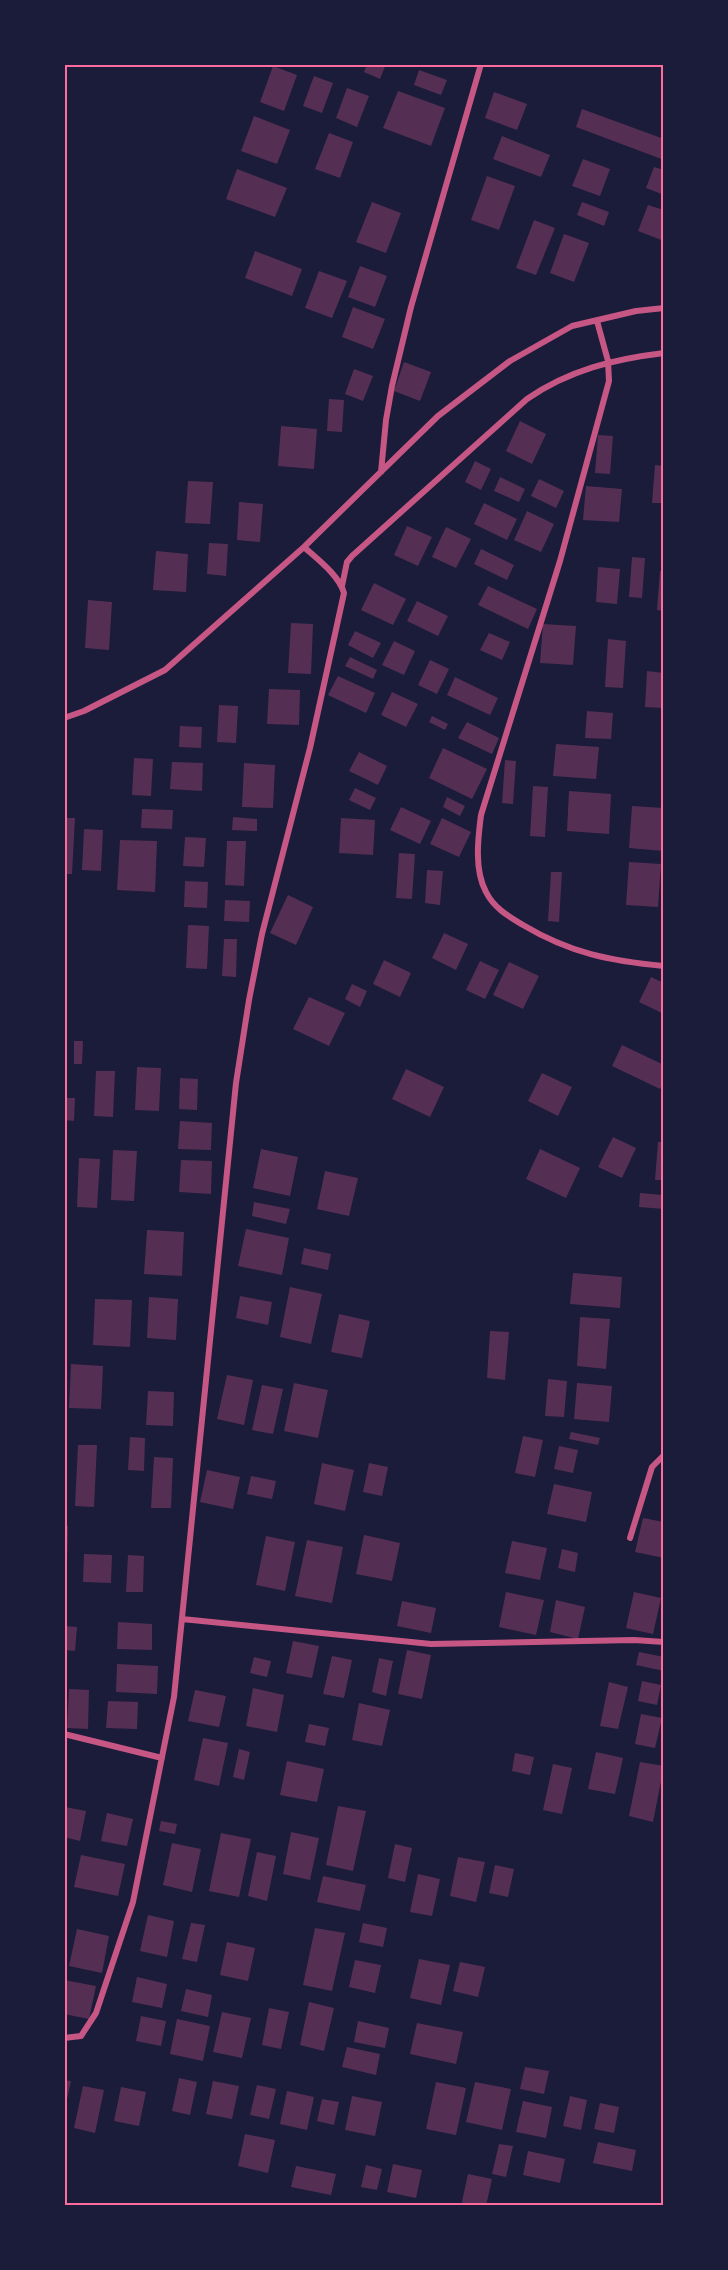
<svg xmlns="http://www.w3.org/2000/svg" width="728" height="2270" viewBox="0 0 728 2270" font-family="Inter,sans-serif">
<style>
.building{fill:#542f53}
.lines{fill:none;stroke-linecap:round;stroke-linejoin:round}
.minor{stroke:#c65784;stroke-width:6}
.neatline{fill:none;stroke:#ff6b9d;stroke-width:2}
</style>
<rect width="100%" height="100%" fill="#1b1b3a"/>
<path class="building" d="M367 64H386L380 79 364 72Z
M273 66 297 75 284 111 260 102Z
M419 70 447 80 441 95 414 85Z
M314 76 333 83 322 113 303 106Z
M347 88 369 96 357 127 336 118Z
M398 91 445 108 431 146 383 128Z
M494 92 527 104 517 130 485 118Z
M582 109 664 139V160L576 127Z
M254 116 290 130 277 164 241 151Z
M329 133 353 142 340 178 315 169Z
M502 136 550 155 541 177 493 159Z
M583 159 610 169 600 196 572 186Z
M654 167 664 170V195L646 188Z
M237 169 287 188 275 217 226 199Z
M487 176 515 186 499 230 471 220Z
M372 202 401 213 386 253 356 242Z
M582 202 609 212 604 226 577 215Z
M648 205 664 210V241L638 231Z
M534 220 555 228 536 275 516 268Z
M564 234 589 243 574 282 550 273Z
M255 251 302 269 292 296 245 278Z
M360 266 387 276 375 307 348 297Z
M319 271 347 281 332 318 305 308Z
M353 307 385 319 373 349 342 337Z
M404 362 431 372 420 401 394 391Z
M354 369 373 376 363 401 345 394Z
M329 399 344 400 342 432 327 431Z
M520 421 546 434 532 464 506 451Z
M281 426 317 429 314 469 278 466Z
M598 435 613 436 610 474 595 473Z
M475 461 491 469 481 490 465 482Z
M655 465 664 466 662 503H652Z
M500 477 525 489 519 502 494 491Z
M539 479 564 491 556 508 531 496Z
M188 481 213 482 210 524 185 523Z
M586 486 622 489 619 522 583 520Z
M239 502 263 504 260 542 237 540Z
M484 503 517 519 507 540 474 524Z
M527 511 554 524 541 552 514 540Z
M407 526 432 537 418 566 394 555Z
M446 527 471 539 456 568 432 557Z
M209 543 228 544 226 576 207 574Z
M481 549 514 565 507 580 474 564Z
M156 551 188 554 186 592 153 590Z
M632 557 645 558 642 598 629 597Z
M598 567 620 569 617 604 596 602Z
M660 571H664V611L657 610Z
M374 583 406 599 393 625 361 610Z
M488 586 537 609 528 629 478 605Z
M88 600 112 602 109 650 85 648Z
M417 601 448 616 438 636 407 621Z
M291 623 313 624 311 674 288 673Z
M543 624 576 626 573 665 540 663Z
M355 631 381 643 373 658 348 645Z
M489 633 510 642 502 660 480 650Z
M608 639 626 641 623 688 605 687Z
M394 641 415 651 404 675 382 665Z
M350 657 377 670 373 679 345 666Z
M430 660 449 669 437 694 418 685Z
M647 671 664 673V708L645 707Z
M338 676 375 693 366 713 328 695Z
M455 677 498 698 490 715 447 695Z
M269 689 300 690 299 725 267 724Z
M392 692 418 704 406 727 381 715Z
M219 705 238 706 236 743 217 742Z
M587 711 613 713 611 739 585 738Z
M432 716 448 724 445 730 429 722Z
M467 722 499 738 492 754 458 738Z
M180 726 202 727 201 748 179 747Z
M556 744 599 747 596 779 553 776Z
M443 748 487 769 472 799 429 778Z
M359 752 387 766 378 785 349 771Z
M134 758 153 759 151 796 132 795Z
M505 760 516 761 513 804 502 803Z
M172 762 203 763 202 791 170 789Z
M244 763 275 765 273 808 242 807Z
M533 786 548 787 545 837 530 836Z
M355 788 376 798 370 810 349 800Z
M569 791 611 794 609 834 567 831Z
M447 797 465 806 460 816 443 807Z
M632 806 664 808V851L629 848Z
M401 807 431 821 420 844 390 830Z
M142 809 173 810 172 829 141 828Z
M233 817 257 819V831L232 830Z
M64 818H75L72 874H64Z
M341 818 375 820 373 855 339 853Z
M442 818 471 832 459 857 430 844Z
M84 829 103 830 101 871 82 870Z
M185 837 206 838 204 867 183 866Z
M120 840 157 841 155 892 117 890Z
M227 841H246L244 886 225 885Z
M399 853 415 854 412 899 396 898Z
M629 862 661 864 658 907 626 905Z
M427 870 443 871 440 905 425 903Z
M551 872H562L559 922 548 921Z
M185 881 208 882 207 908 184 907Z
M288 895 313 907 296 945 270 933Z
M225 900 250 901 249 922 224 921Z
M188 925 209 926 207 969 186 968Z
M444 933 468 944 456 970 432 958Z
M224 939H237L236 977 222 976Z
M384 960 411 973 400 997 373 984Z
M480 961 499 970 485 999 466 990Z
M509 962 539 976 523 1009 493 995Z
M651 977 664 983V1014L639 1002Z
M352 984 367 991 360 1007 345 999Z
M309 997 345 1013 329 1046 293 1029Z
M74 1041H83L82 1064H74Z
M622 1045 664 1065V1081L660 1089 612 1066Z
M137 1067 161 1068 159 1111 135 1110Z
M406 1069 444 1087 430 1117 392 1099Z
M96 1071H115L113 1117 94 1116Z
M542 1073 572 1087 558 1116 528 1101Z
M180 1078 198 1079 197 1110 179 1109Z
M64 1098H75L74 1121 64 1120Z
M180 1121 212 1123 211 1150 178 1149Z
M613 1137 636 1148 622 1178 598 1167Z
M658 1142H664V1180H655Z
M261 1149 298 1157 290 1196 253 1188Z
M540 1149 580 1168 566 1198 526 1179Z
M113 1150 137 1151 134 1201 111 1200Z
M79 1158 100 1159 97 1208 77 1207Z
M181 1160 212 1161 211 1194 179 1192Z
M325 1171 358 1178 349 1216 317 1209Z
M640 1193 664 1195V1209L639 1207Z
M254 1202 290 1209 286 1224 252 1216Z
M246 1229 289 1238 282 1275 238 1266Z
M147 1230 184 1232 182 1276 144 1274Z
M304 1248 331 1254 328 1270 301 1264Z
M573 1273 622 1277 620 1308 570 1304Z
M290 1287 322 1294 311 1344 280 1337Z
M240 1296 272 1302 268 1325 236 1318Z
M149 1297 178 1299 176 1340 147 1338Z
M95 1299 132 1300 130 1347 93 1345Z
M339 1314 370 1321 362 1358 331 1352Z
M580 1317 610 1319 606 1369 577 1366Z
M490 1331 509 1332 505 1380 487 1378Z
M71 1364 103 1366 101 1409 69 1408Z
M227 1375 253 1380 244 1425 217 1419Z
M548 1379 567 1381 564 1417 545 1416Z
M294 1383 328 1390 318 1438 284 1431Z
M577 1383 612 1386 609 1422 574 1419Z
M262 1385 283 1389 273 1434 252 1430Z
M148 1391 174 1392 173 1426 146 1425Z
M571 1432 600 1438 598 1445 569 1439Z
M523 1436 543 1440 535 1477 515 1473Z
M130 1437 145 1438 144 1471 128 1470Z
M78 1445H97L94 1507 75 1506Z
M559 1446 578 1450 573 1473 554 1469Z
M154 1457 173 1458 171 1508H151Z
M322 1463 354 1470 345 1511 314 1504Z
M369 1463 388 1467 382 1496 363 1492Z
M207 1470 240 1477 233 1509 200 1502Z
M251 1476 276 1481 272 1499 247 1494Z
M554 1484 592 1492 586 1522 547 1514Z
M643 1518 664 1522V1558L635 1552Z
M64 1526H68L67 1564H64Z
M364 1535 400 1543 392 1581 356 1574Z
M266 1536 295 1542 285 1591 256 1585Z
M307 1540 343 1547 332 1603 295 1596Z
M512 1541 547 1548 540 1580 505 1573Z
M562 1549 578 1553 575 1572 558 1568Z
M84 1554 112 1555 111 1583 83 1582Z
M128 1555 144 1556 143 1592H126Z
M506 1592 544 1600 536 1635 499 1627Z
M634 1592 661 1598 653 1634 626 1628Z
M556 1600 585 1607 578 1639 550 1632Z
M402 1601 436 1608 431 1633 397 1626Z
M118 1622 152 1624V1650L117 1649Z
M64 1626 77 1627 75 1651 64 1650Z
M293 1641 319 1646 312 1678 286 1673Z
M407 1650 431 1655 422 1699 398 1694Z
M639 1652 664 1657V1671L636 1665Z
M332 1656 352 1660 344 1698 323 1694Z
M254 1657 271 1661 267 1677 250 1673Z
M379 1658 393 1661 386 1696 372 1692Z
M117 1664 158 1666 157 1694 116 1692Z
M642 1681 661 1685 657 1705 638 1701Z
M609 1682 628 1687 618 1729 600 1726Z
M253 1688 284 1695 277 1732 246 1726Z
M69 1689 89 1690 88 1729 67 1728Z
M195 1690 226 1696 219 1727 188 1721Z
M108 1701 138 1702 137 1729 106 1728Z
M359 1703 390 1710 382 1746 352 1740Z
M641 1714 662 1718 655 1748 635 1744Z
M309 1724 329 1728 325 1746 305 1742Z
M203 1738 228 1743 219 1786 194 1780Z
M239 1749 250 1752 244 1780 233 1777Z
M596 1752 623 1758 615 1794 588 1789Z
M515 1753 534 1757 530 1775 512 1771Z
M287 1761 324 1769 317 1802 280 1795Z
M640 1762 664 1766 653 1822 629 1816Z
M553 1764 572 1768 562 1814 543 1810Z
M338 1806 366 1811 353 1871 326 1865Z
M65 1807 86 1811 80 1841 64 1837Z
M107 1813 133 1819 127 1846 101 1841Z
M161 1821 177 1824 175 1834 159 1831Z
M291 1832 319 1838 310 1880 283 1874Z
M221 1833 251 1839 239 1897 209 1891Z
M172 1843 201 1849 192 1892 163 1885Z
M395 1844 412 1848 405 1882 388 1878Z
M257 1852 276 1856 267 1901 248 1896Z
M81 1855 125 1864 118 1896 74 1887Z
M458 1857 485 1862 476 1902 450 1896Z
M495 1865 514 1869 508 1897 489 1893Z
M418 1874 440 1879 432 1916 410 1912Z
M323 1876 366 1885 360 1911 317 1902Z
M148 1915 174 1921 167 1957 140 1951Z
M191 1923 205 1925 197 1962 182 1959Z
M363 1923 387 1928 383 1947 359 1942Z
M315 1928 345 1933 332 1991 303 1985Z
M77 1929 109 1936 102 1973 69 1966Z
M227 1942 255 1948 248 1981 220 1975Z
M419 1959 450 1965 441 2005 410 1998Z
M355 1960 381 1965 375 1993 349 1987Z
M460 1962 485 1967 478 1997 453 1991Z
M137 1977 167 1984 162 2008 132 2002Z
M64 1980 96 1986 89 2019 64 2014Z
M186 1989 212 1995 208 2017 181 2011Z
M309 2002 334 2008 324 2051 300 2045Z
M269 2008 289 2012 281 2049 262 2045Z
M222 2012 251 2018 242 2058 213 2052Z
M141 2016 166 2021 161 2046 136 2041Z
M177 2019 210 2026 203 2061 170 2054Z
M358 2021 389 2028 385 2048 354 2042Z
M417 2023 463 2032 456 2064 410 2054Z
M347 2047 380 2054 376 2075 342 2067Z
M525 2067 549 2071 544 2094 520 2089Z
M179 2078 197 2082 190 2115 172 2111Z
M64 2080 71 2081 65 2108 64 2107Z
M213 2081 239 2086 232 2119 206 2114Z
M436 2082 466 2088 456 2135 426 2129Z
M475 2082 511 2089 502 2130 466 2122Z
M257 2085 276 2089 269 2119 250 2115Z
M83 2086 104 2090 95 2133 74 2128Z
M121 2087 146 2092 139 2126 114 2121Z
M287 2091 314 2097 307 2130 280 2124Z
M352 2096 382 2102 375 2136 345 2130Z
M570 2096 587 2100 581 2130 563 2126Z
M322 2099 339 2102 334 2125 317 2121Z
M523 2101 552 2107 546 2138 516 2132Z
M600 2103 619 2107 614 2133 594 2129Z
M245 2134 275 2140 268 2173 238 2166Z
M598 2142 636 2150 632 2171 593 2163Z
M499 2144 513 2146 506 2177 492 2174Z
M528 2151 565 2159 560 2183 523 2175Z
M393 2164 422 2170 416 2198 387 2192Z
M366 2165 382 2169 377 2190 361 2187Z
M296 2166 336 2174 331 2195 291 2187Z
M468 2174 492 2179 486 2206H461Z"/>
<g class="lines">
<path class="minor" d="M597 321 608 361 609 381 560 561 481 815C478 838 474 870 486 892 494 908 508 916 523 925 570 953 610 961 664 966
M381 472 386 420 392 386 411 307 481 64
M342 586 347 562 352 556 527 399C569 370 614 359 664 353
M64 718 84 711 165 670 304 547 438 416 510 361 572 326 636 311 664 308
M630 1538 652 1467 664 1455
M182 1619 431 1644 634 1640 664 1642
M64 1734 162 1758
M64 2038 81 2036 96 2013 133 1902 174 1697 236 1083 249 1000 262 934 310 748 344 593C339 575 317 559 304 547"/>
</g>
<rect width="728" height="2270" fill="none" stroke="#1b1b3a" stroke-width="132"/>
<rect x="66" y="66" width="596" height="2138" class="neatline"/>
</svg>
